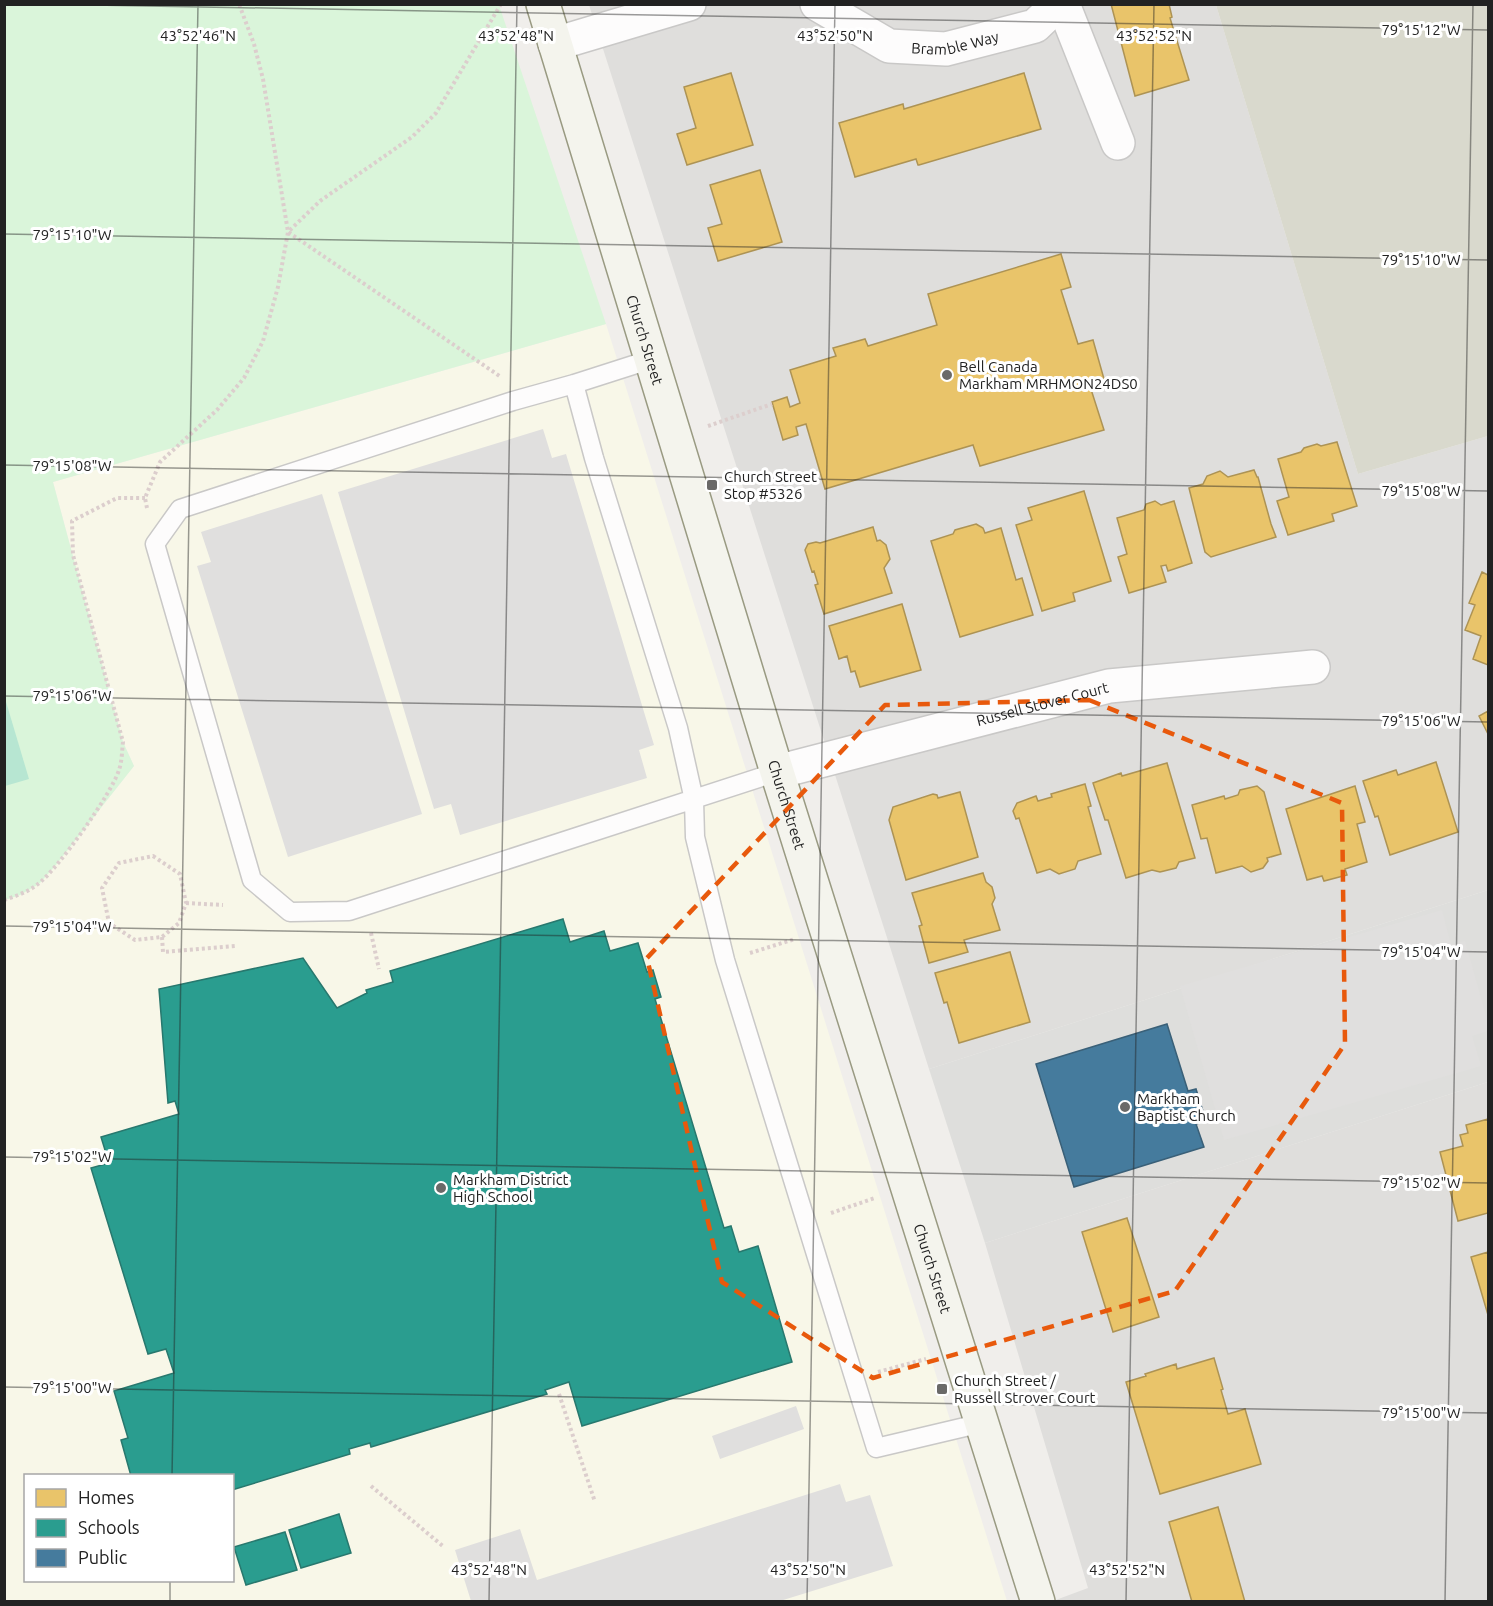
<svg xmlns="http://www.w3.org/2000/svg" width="1493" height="1606" viewBox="0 0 1493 1606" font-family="Ubuntu,sans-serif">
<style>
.residential{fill:#dfdedc}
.education{fill:#f8f7e8;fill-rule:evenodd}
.religious{fill:#dededc}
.construction{fill:#d9d9cd}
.park{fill:#daf5da}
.pitch{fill:#b7e6d2}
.parking{fill:#e0dfde}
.homes{fill:#e9c46a;stroke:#ad9354;stroke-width:1.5}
.schools{fill:#2a9d8f;stroke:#28786e;stroke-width:1.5}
.public{fill:#457b9d;stroke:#3a6078;stroke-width:1.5}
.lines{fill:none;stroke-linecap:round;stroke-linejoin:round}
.lane-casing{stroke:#c9c8c7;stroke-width:21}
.street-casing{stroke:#c9c8c7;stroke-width:36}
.secondary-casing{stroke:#999a82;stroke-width:36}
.path{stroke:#dccecd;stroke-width:4;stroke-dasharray:3 3;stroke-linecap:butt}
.lane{stroke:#fdfcfc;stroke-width:18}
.street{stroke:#fdfcfc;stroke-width:33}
.secondary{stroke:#f4f4ed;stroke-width:33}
.marked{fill:none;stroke:#e8590c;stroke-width:4.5;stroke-dasharray:12 8;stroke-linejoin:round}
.ticks{fill:none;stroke:#222;stroke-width:1.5;stroke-opacity:0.45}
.poi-dot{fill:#6a6968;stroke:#fff;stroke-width:2}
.labels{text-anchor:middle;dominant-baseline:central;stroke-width:6;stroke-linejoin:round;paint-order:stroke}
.street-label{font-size:15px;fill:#222;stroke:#fff}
.poi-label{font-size:15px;fill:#222;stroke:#fff;text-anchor:start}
.ticks-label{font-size:15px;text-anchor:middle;fill:#222;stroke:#fff;stroke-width:6;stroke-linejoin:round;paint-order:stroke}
</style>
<rect width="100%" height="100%" fill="#f0eeeb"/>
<path class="residential" d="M589 5H1216L1358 474 1488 436V890L929 1069Z
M1488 1082V1601H1053L1088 1588 985 1243Z"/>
<path class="education" d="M606 324 1007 1601H5L4 900 20 895 55 866 134 766 123 742 53 482ZM26 1476H232V1580H26Z"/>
<path class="religious" d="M1488 890V1082L985 1243 929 1069Z"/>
<path class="construction" d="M1216 5H1488V436L1358 474Z"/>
<path class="park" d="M4 5H499L606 324 53 482 123 742 134 766 55 866 39 884 20 895 5 900Z"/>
<path class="pitch" d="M4 695 29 779 5 786H4Z"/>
<path class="parking" d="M543 429 552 458 566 454 654 745 639 750 647 778 460 835 451 804 434 809 338 492Z
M322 494 422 814 288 857 197 566 211 562 201 532Z
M1442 910 1451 945 1465 941 1488 1023V1031L1472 1036 1481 1066 1224 1140 1180 986Z
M796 1406 804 1429 720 1459 712 1436Z
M840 1484 846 1502 870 1495 893 1566 780 1601H471L455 1550 520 1529 537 1580Z"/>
<path class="homes" d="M1111 4H1169L1172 17 1170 18 1189 80 1135 96Z
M731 73 753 145 687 165 677 134 696 128 684 87Z
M1024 73 1041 129 919 165H918L916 159 855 177 839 123 903 104 904 109Z
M760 170 782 242 718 261 708 228 722 224 710 185Z
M1061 254 1071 287 1061 290 1078 344 1093 340 1104 379 1089 383 1104 430 980 466 973 445 825 489 806 424 796 427 798 435 783 440 772 402 787 397 790 407 800 403 790 370 836 356 833 348 865 339 868 346 937 325 928 294Z
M1337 442 1357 506 1332 514 1334 521 1288 535 1277 501 1289 497 1278 459 1301 452 1304 448 1317 444 1321 446Z
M1254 470 1257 477H1258L1271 524 1276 537 1211 557 1205 552 1189 488 1203 484 1207 476 1220 471 1228 477Z
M1084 491 1111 581 1073 593 1075 601 1042 611 1016 525 1032 520 1028 508Z
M1155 501 1161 505 1174 501 1192 563 1168 571 1166 565 1161 566 1166 582 1129 593 1118 557 1127 554 1117 518 1144 510 1146 504Z
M976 524 983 528 985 533 1001 528 1016 580 1022 578 1033 615 960 637 931 541 953 534 955 530Z
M873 527 877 541 880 540 886 545 890 559 884 568 892 593 824 614 815 585 818 584 814 571 812 572 805 550 808 544 816 542 820 543Z
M1482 572 1488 575V665L1473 659 1481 636 1465 630 1475 605 1469 603Z
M902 604 921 670 860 687 855 671 851 672 847 656 839 659 829 626Z
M1488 711V734L1479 716Z
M1436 762 1458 832 1390 855 1378 816 1375 817 1363 781 1396 770 1398 775Z
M1167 763 1195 858 1179 862 1176 868 1160 872 1152 870 1126 878 1108 820H1105L1093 783 1121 773 1122 776Z
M1085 784 1091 806 1088 807 1101 854 1078 861 1075 869 1059 874 1050 869 1037 873 1019 818 1016 819 1013 811 1017 803 1036 796 1038 801 1052 797 1051 794Z
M1257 786 1264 792 1281 854 1267 858 1268 861 1263 868 1251 872 1242 866 1216 873 1207 838 1201 839 1192 805 1224 796 1225 799 1238 795 1240 790Z
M1355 786 1365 822 1357 824 1367 862 1345 869 1347 875 1324 881 1322 876 1307 880 1286 809Z
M960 792 978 857 906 880 889 820 893 807 933 794 937 795 938 798Z
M983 873 986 882 992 887 995 898 992 904 1000 930 964 940 968 952 929 963 919 926 922 925 912 893Z
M1010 952 1030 1022 959 1043 947 1002 944 1003 935 973Z
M1488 1119V1213L1458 1221 1440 1152 1463 1146 1460 1135 1468 1133 1466 1125Z
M1127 1218 1159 1317 1113 1332 1082 1232Z
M1488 1252V1315L1471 1257Z
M1214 1358 1223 1389 1221 1390 1228 1414 1245 1409 1261 1464 1160 1494 1126 1382 1146 1376 1145 1374 1176 1364 1177 1369Z
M1218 1507 1245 1602H1192L1169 1522Z"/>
<path class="schools" d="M563 919 570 942 604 931 610 951 638 943 647 972 653 970 661 997 655 999 724 1228 731 1226 739 1252 758 1246 792 1362 582 1426 569 1382 545 1390 547 1394 371 1447 370 1443 349 1449 350 1454 232 1490V1476H131L121 1440 128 1438 114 1391 174 1373 166 1349 148 1354 91 1168 109 1163 101 1137 179 1114 175 1101 168 1103 159 989 303 958 337 1008 367 993 366 990 393 982 390 971Z
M339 1514 351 1553 301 1568 289 1530Z
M285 1532 297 1570 246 1585 234 1547Z"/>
<path class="public" d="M1167 1024 1188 1091 1196 1089 1206 1121 1196 1124 1204 1147 1074 1187 1036 1064Z"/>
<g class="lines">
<g class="lane-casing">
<path id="lane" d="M652 359 574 384 513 401 180 509 155 544 252 880 290 912 349 911 777 772
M574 384 594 458 678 728 694 800 695 837 725 960 876 1448 982 1423"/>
</g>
<g class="street-casing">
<g id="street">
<path id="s1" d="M817 4 889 46 946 49 1035 26 1058 4"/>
<path d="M1063 4 1118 143"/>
<path d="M555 44 689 4"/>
<path id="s2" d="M777 772 1109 686 1313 667"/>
</g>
</g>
<g class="secondary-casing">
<g id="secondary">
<path id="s3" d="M543 4 777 772 1038 1602"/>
</g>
</g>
<path class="path" d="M501 4 436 113 412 137 320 201 288 232 501 377
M708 426 772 404
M147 508 145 498 160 462 217 410 244 378 263 341 278 287 288 232 263 79 254 44 239 4
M153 856 180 874 186 903 179 923 162 937 135 940 109 923 102 888 119 863Z
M4 900C16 896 28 892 38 884 58 869 112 793 119 770 122 761 122 751 123 742L73 555 72 521 117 498H145
M186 903 223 905
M371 933 379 969
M162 937 163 952 236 946
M750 953 795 939
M831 1213 875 1198
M878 1372 926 1359
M559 1394 595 1502
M371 1486 444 1547"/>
<use href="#lane" class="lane"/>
<use href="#street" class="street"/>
<use href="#secondary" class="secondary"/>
</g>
<path class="marked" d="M1089 700 1342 803 1345 1044 1175 1291 873 1378 722 1282 647 958 885 705Z"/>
<path class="ticks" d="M38 4 1488 30M4 234 1488 260M4 465 1488 491M4 696 1488 722M4 926 1488 952M4 1157 1488 1183M4 1387 1488 1413M172 1476 198 4M170 1602V1580M489 1602 517 4M807 1602 835 4M1126 1602 1154 4M1445 1602 1473 4"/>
<g class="poi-dot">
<circle cx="947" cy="375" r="6"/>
<rect x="706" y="479" width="12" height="12" rx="3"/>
<circle cx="1125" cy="1107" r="6"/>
<circle cx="441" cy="1188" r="6"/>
<rect x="936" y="1383" width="12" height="12" rx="3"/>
</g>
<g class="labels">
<g class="street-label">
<text stroke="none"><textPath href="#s1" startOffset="150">Bramble Way</textPath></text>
<text stroke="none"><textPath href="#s3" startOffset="351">Church Street</textPath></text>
<text stroke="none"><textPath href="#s2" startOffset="274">Russell Stover Court</textPath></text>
<text stroke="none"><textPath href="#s3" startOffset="837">Church Street</textPath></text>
<text stroke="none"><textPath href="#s3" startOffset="1323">Church Street</textPath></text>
</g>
<g class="poi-label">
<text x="959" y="366">Bell Canada<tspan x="959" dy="17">Markham MRHMON24DS0</tspan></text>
<text x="724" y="476">Church Street<tspan x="724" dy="17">Stop #5326</tspan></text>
<text x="1137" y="1098">Markham<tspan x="1137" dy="17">Baptist Church</tspan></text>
<text x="453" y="1179">Markham District<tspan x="453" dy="17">High School</tspan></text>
<text x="954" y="1380">Church Street /<tspan x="954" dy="17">Russell Strover Court</tspan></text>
</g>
</g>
<g class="ticks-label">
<text x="1421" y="35">79°15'12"W</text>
<text x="198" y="41">43°52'46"N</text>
<text x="516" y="41">43°52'48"N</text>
<text x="835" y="41">43°52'50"N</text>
<text x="1154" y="41">43°52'52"N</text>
<text x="72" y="240">79°15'10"W</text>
<text x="1421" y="265">79°15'10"W</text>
<text x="72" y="471">79°15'08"W</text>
<text x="1421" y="496">79°15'08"W</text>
<text x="72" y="701">79°15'06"W</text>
<text x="1421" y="726">79°15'06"W</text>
<text x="72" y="932">79°15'04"W</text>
<text x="1421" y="957">79°15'04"W</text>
<text x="72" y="1162">79°15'02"W</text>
<text x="1421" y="1188">79°15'02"W</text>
<text x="72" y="1393">79°15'00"W</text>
<text x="1421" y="1418">79°15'00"W</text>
<text x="489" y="1575">43°52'48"N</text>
<text x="808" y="1575">43°52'50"N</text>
<text x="1127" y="1575">43°52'52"N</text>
</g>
<rect width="1493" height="1606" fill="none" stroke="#222222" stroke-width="12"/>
<rect x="24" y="1474" width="210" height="108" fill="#ffffff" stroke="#a7a7a7" stroke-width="1.5"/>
<rect x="36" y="1489" width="30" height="18" fill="#e9c46a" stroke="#a7a7a7" stroke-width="1.5"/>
<text x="78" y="1504" font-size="18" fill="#222222">Homes</text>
<rect x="36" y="1519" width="30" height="18" fill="#2a9d8f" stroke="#a7a7a7" stroke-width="1.5"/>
<text x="78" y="1534" font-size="18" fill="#222222">Schools</text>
<rect x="36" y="1549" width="30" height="18" fill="#457b9d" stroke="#a7a7a7" stroke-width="1.5"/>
<text x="78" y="1564" font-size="18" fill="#222222">Public</text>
</svg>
